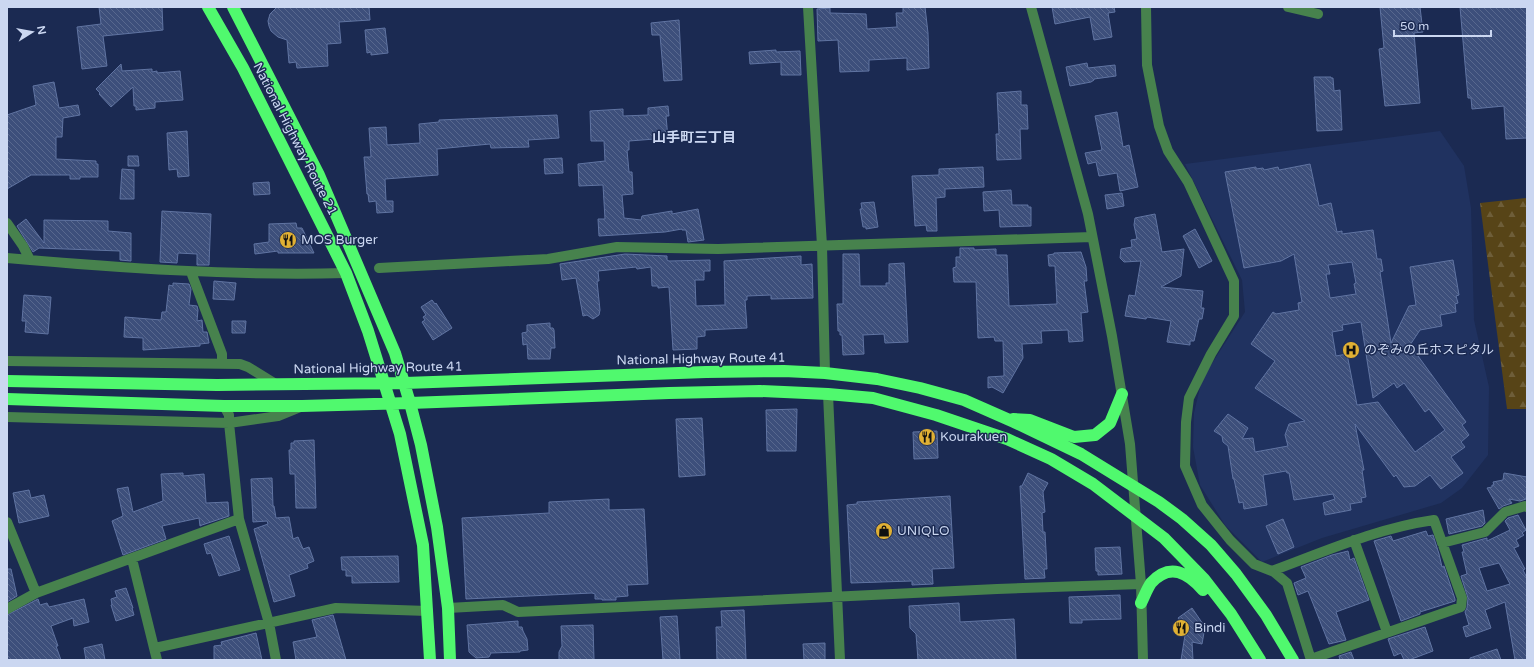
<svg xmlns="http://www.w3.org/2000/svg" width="1534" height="667" viewBox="0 0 1534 667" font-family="'Varela Round','Noto Sans JP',sans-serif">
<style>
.built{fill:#203260}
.forest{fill:url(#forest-firs)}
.building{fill:url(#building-back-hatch);stroke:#6074a2;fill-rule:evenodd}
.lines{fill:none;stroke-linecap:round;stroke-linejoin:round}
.minor{stroke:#47824d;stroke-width:10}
.highway{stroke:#50f96e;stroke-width:12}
.labels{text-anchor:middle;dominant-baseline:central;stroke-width:3;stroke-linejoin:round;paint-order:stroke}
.street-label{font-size:13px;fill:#cbd7f1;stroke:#1b2a52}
.poi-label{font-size:13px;fill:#cbd7f1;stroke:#1b2a52;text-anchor:start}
.neighbourhood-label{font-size:14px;font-weight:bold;fill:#cbd7f1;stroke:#1b2a52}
</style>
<defs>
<pattern id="forest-firs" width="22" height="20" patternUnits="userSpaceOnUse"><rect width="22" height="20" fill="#574417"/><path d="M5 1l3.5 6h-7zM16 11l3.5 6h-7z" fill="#6e5e39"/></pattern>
<pattern id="building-back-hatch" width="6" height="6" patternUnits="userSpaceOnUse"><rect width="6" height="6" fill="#3d4f7b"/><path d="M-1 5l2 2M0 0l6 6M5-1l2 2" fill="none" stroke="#58688e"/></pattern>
</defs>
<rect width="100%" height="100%" fill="#1b2a52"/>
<path class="built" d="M1440 131 1464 166 1471 208 1474 320 1489 387 1488 455 1462 488 1441 503 1322 538 1262 562 1225 525 1200 485 1193 447 1194 413 1202 379 1245 312 1242 280 1185 164Z"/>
<path class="forest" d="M1527 198V409H1507L1480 203Z"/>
<path class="building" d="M99 7H162L163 30 103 36 107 66 82 69 77 27 101 24Z
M277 7H369L370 20 339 22 341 43 327 44 328 66 297 68 296 62 289 63 287 40 278 37 271 31 269 26 268 21 270 14Z
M903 7H925L928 33 929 68 907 70V58L869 60V71L840 72 838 40 818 41 817 9 830 8V13L866 14 867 29 897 27 896 13H903Z
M1052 7H1114L1115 12 1108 13 1112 37 1094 40 1090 17 1055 24Z
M1380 7H1420L1423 32 1414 33 1420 103 1385 106 1379 49 1384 48Z
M1460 7H1527V138L1506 139 1504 106 1472 109 1471 98H1468Z
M679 20 682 80 664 81 660 35H652L651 23Z
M385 28 388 53 371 55V52L367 53 365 30Z
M776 50V52L800 51 801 75H781V62L750 64 749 52Z
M1087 63 1088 68 1115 65 1116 76 1094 79V80L1091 82 1070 86 1066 67Z
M121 64 122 71 152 69V72L157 71V73L180 71 183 100 155 102V108L136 110V106H134L133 87 111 107 99 94 100 93 96 89Z
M1314 77H1331V78H1333L1334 91 1340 90 1342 130 1317 131Z
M54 82 59 108 78 105 80 115 63 118 62 137H56V159L96 161V164H98V177H80V179H70V175H31L7 189V115L36 105 33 86Z
M1021 91V105H1027L1028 129H1020L1021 159 997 160 996 134H999L997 93Z
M668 106 669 116H666L668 138 629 141V150H627L629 172H632L633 194 622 195 624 218 641 220 642 216 672 211V214L698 209 704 240 688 242 686 230H682V229L665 232 599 236 598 219H605L603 185 579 186 578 164 605 161 604 141H591L590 111 623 109V116L648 115V108Z
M1117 112 1123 147 1129 145 1138 187 1120 191 1117 173 1099 176 1096 162 1088 164 1085 153 1102 150 1095 116Z
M557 115 559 138 528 140 529 147 491 148 490 144 437 149 438 175 385 179 386 201H393V212L377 213 376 201 369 202 368 194H367L364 157H371L369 128 386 127 387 145 420 143 419 124 439 122V120Z
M187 131 189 176 178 177 177 169 169 170 167 133Z
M128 156H138L139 166H128Z
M562 158 563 173 545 174 544 159Z
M1310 164 1319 206 1331 203 1337 232 1342 231V234L1373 230 1377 259H1381L1383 271 1380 272 1391 343 1409 306 1416 305 1410 267 1453 260 1459 295 1456 296 1458 303 1455 304 1456 312 1440 315 1442 326 1420 330 1410 345 1466 422 1462 425 1469 435 1461 442 1465 447 1451 457 1463 473 1441 489 1430 475 1415 486 1404 487 1396 475 1394 477 1355 424 1364 470H1362L1366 497 1361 498 1362 502 1350 504 1351 510 1325 515 1323 503 1335 499 1333 494 1294 500 1289 473H1287L1286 471 1263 475 1267 505 1244 509 1243 502 1239 503 1234 479H1233L1228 446 1223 442 1222 436 1214 431 1228 414 1248 428 1242 439 1253 438 1255 452 1288 446 1285 435 1289 424 1305 421 1255 388 1275 361 1251 344 1273 312 1276 314 1299 310 1298 303 1302 302 1294 254 1281 261 1244 268 1225 172 1256 167V169L1263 168 1264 170 1278 167 1279 170ZM1352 262 1356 283 1354 284 1356 294 1330 298 1326 274H1330L1328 265ZM1361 322 1373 398 1394 383 1397 388 1404 383 1425 412 1429 409 1445 430 1415 452 1378 402 1357 405 1347 354 1336 356 1332 332 1343 330 1342 325Z
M983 167 984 187 945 189V197L936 198 937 231H927L926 225 915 226 912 176 939 175V169Z
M122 169 134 170V199H120Z
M269 182 270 194 254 195 253 183Z
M1011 190 1012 205H1028V207H1031V226L1000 227 999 210 984 211 983 192Z
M1122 193 1124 206 1107 209 1105 195Z
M874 202 878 227 866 229V227H863L860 209H862L861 203Z
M162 211 211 214 209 265H197V254L178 253 177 263 160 262Z
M1155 214 1162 252 1184 249 1181 276 1161 287 1203 291 1201 308H1204L1202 319H1199L1194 341H1190V345L1167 342 1171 321 1147 317 1146 319 1125 316 1129 295 1135 296 1141 261 1124 262 1120 258 1121 249 1132 247 1131 240 1137 239 1134 225 1135 218Z
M26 219 44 243V220L108 221V231L131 233V261L120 260V251L39 248 33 252 17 226Z
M296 223 297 228H302L314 253H278V251L255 254 254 244 269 242V224Z
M1195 229 1212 261 1199 268 1183 236Z
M960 248H974V250L996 249V255H1007L1009 306 1057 304 1055 266H1049L1048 255 1054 254V253L1081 252 1086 267 1087 281H1084L1088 312 1081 313 1083 341 1069 342 1068 330 1041 331 1042 343 1022 344 1023 358 1003 393 992 387 988 388V377L1004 376 1003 341H995L994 337 978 338 976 282H954L953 268 956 267V257H960Z
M625 254 667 256V260L669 261 710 260V271H704V280H695L696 306 725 305 724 261 801 256V265L812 264 813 298 771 299V295L747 296V300H745L747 328 705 330V336L697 337V349L673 350 669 287 658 288V286H652L651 267 637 269 636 267 598 271 599 281H597L600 310 599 315 593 319 587 315 583 316 576 278 562 280 560 264Z
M843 254H859L860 286H886V283H889V264L904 263 908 342 885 343 884 334 863 335 864 354 843 355 842 335H840V331H838L837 304H843Z
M214 281 236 283 234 300 213 299Z
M173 283 189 284 191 289 189 305 197 306 198 310 197 321 202 320 203 332H207L209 343 200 344V346L143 350V338L124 337 125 317 161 320 162 312H166L169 285 173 286Z
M24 295 51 297 48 334 25 332 26 321H22Z
M432 300 435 304 436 303 452 328 433 340 422 322 425 320 423 317 426 315 421 307Z
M232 321H246L245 333H232Z
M550 323V328H553L554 330 555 348H551L550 359H528L527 344 523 345 522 333 527 332V325Z
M797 409 796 451H767L766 410Z
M702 418 705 475 679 477 676 419Z
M937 431 938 458 914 459 913 432Z
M314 440 316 508H296L295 474H290L289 450H291V443H294V441Z
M183 473V476L204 474 206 503 228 502 229 516 202 525 200 526 199 518 162 526 166 539 123 555 112 521 123 516 117 489 128 487 133 512 163 501 161 474Z
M1028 473 1048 483 1043 492 1045 512 1042 513 1043 532H1045L1047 569H1044L1045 578 1025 579 1020 486H1022Z
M1504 473 1527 477V493L1526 499 1520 501 1509 499 1512 503 1503 506 1499 509 1487 488 1492 487V485H1494L1493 482 1503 480Z
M272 478 273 506H274L276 518 289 517 293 539 298 537 303 549 309 547 314 561 307 564 308 568 289 575 295 596 274 602 254 529 268 524 267 521 253 522 251 479Z
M29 490 31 498 44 495 49 516 19 523 13 493Z
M950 496 954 568 932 569 933 584 912 585V581L851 583 847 505 857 504V502Z
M609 499V510L644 509 648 584 627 585 628 596 616 597V600H602V599H595V594L592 593 466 599 462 518 549 513V502Z
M1483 510 1485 523 1482 526 1449 534 1446 519Z
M1518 515 1526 530 1522 533 1524 535 1516 540 1519 546 1514 548 1525 569 1523 570 1527 578V660H1515L1505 602 1485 610 1491 628 1466 637 1463 627 1469 625 1465 612 1467 608 1468 598 1461 576 1467 574 1462 552H1464L1462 545 1487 538V541L1510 530 1505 521 1508 518ZM1499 563 1510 584 1487 591 1479 568Z
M1283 519 1294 547 1278 554 1266 526Z
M1426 531 1428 536 1433 535 1439 554 1442 567 1444 566 1455 599V601L1420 612V614L1401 621 1374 541 1391 536 1393 541Z
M229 536 240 570 219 576 211 553 207 554 204 544Z
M1120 547 1122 574 1098 575V571H1096L1095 548Z
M1348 551 1350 560 1354 558 1369 600 1336 612 1346 640 1329 644 1308 591 1298 595 1294 583 1306 578 1301 567 1332 555Z
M398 556 399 582 352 583V576H346V570H342L341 557Z
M7 569H11L17 596 7 602Z
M126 588 133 608H132L134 615 116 621 111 605H112L111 599 117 597 115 591Z
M1120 595 1121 619 1082 620V623H1070L1069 597Z
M38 599 40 605 47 603 49 607 84 599 89 622 74 626 73 618 51 626 58 646H56L61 660H7V615Z
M959 603 960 622 1014 619 1016 660H918L916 634 910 628 909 606Z
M1192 608 1205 627 1202 644 1192 642 1193 660H1181L1186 629 1178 618Z
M744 610 746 660H717L716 627H722L721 611Z
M333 615 346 660H296L293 642 317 637 312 620Z
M677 616 680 660H663L660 617Z
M518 621V627H522L523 631 527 639 528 650 520 651V652L491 653 489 657 476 658 469 652 467 625Z
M593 625 594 660H559V652L562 646 561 626Z
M1425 627 1433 651 1409 660H1404L1401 653 1394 656 1388 639Z
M256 633 262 660H214V646L222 645 221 642Z
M825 643V660H804L803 644Z
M102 644 105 660H86L84 648Z
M1497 649 1501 660H1470V658Z
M1351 652 1354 660H1340L1339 656Z"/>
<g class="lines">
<path class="minor" d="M808 7 822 246 825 373
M1031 7 1088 214 1112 336 1130 444 1141 584 1143 660
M1146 7 1147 65 1159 126 1168 151 1188 182 1234 281V316L1211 354 1189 398 1186 422 1185 466 1202 505 1230 540 1254 564 1274 572 1287 583 1311 660
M1288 7 1318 14
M7 223 23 246 30 260
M7 258C120 268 233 276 346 273
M379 268 548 259 617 247 718 249 1092 237
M191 272 222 354V364
M7 361 240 364 248 367 274 383
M828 394 840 660
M224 406 229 415V423L278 416 300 407
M7 417 229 423 239 519 269 623 276 660
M7 522 36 593
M1354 540 1387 632
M1442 543 1485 532 1505 512 1525 506 1527 507
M132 559 157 660
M1272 571C1326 551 1378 528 1434 520L1462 598 1461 607 1311 659
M448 608 503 605 518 612 997 589 1141 584
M7 609 36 593 239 519
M155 648 336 608 428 611"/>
<path class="highway" d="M208 7 243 68 346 273 368 331 400 434 423 545 430 660
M233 7 319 175 395 353 410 403 421 445 437 527 448 608 450 660
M7 381 217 385 405 383 706 372 784 371 825 373 877 379 920 388 964 400 1014 422 1081 454 1159 502 1182 519 1211 545 1236 574 1266 615 1293 660
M7 399 224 406H302L410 403 669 393 760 391 828 394 873 398 936 415 1007 439 1051 459 1093 484 1164 538 1204 579 1231 614 1260 660
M1013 419 1030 420 1074 437 1095 435 1110 423 1122 394
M1141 603C1144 597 1147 589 1151 583 1170 562 1188 573 1203 590"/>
</g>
<defs>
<g id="restaurant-disc" transform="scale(0.9)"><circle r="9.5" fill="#e0b034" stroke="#1b2a52"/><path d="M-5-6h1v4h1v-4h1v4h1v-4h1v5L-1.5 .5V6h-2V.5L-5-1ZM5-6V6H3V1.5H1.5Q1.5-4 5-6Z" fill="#111"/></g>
<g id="hospital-disc" transform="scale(0.9)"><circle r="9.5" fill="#e0b034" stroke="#1b2a52"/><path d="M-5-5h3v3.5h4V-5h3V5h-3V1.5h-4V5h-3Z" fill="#111"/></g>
<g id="shop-disc" transform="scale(0.9)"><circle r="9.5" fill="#e0b034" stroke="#1b2a52"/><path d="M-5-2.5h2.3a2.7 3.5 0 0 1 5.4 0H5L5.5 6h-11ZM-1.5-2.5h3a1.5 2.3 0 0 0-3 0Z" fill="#111"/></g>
</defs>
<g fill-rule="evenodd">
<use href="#restaurant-disc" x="288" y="240"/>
<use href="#hospital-disc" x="1351" y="350"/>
<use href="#restaurant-disc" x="927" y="437"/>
<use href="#shop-disc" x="884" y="531"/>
<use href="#restaurant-disc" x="1181" y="628"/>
</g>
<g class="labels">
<g class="street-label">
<text transform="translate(295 139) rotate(63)">National Highway Route 21</text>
<text transform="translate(701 359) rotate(-1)">National Highway Route 41</text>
<text transform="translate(378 368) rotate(-1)">National Highway Route 41</text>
</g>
<g class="poi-label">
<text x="301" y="240">MOS Burger</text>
<text x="1364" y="350">のぞみの丘ホスピタル</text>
<text x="940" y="437">Kourakuen</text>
<text x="897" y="531">UNIQLO</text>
<text x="1194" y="628">Bindi</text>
</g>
<g class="neighbourhood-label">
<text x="694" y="137">山手町三丁目</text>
</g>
</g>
<rect width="1534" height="667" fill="none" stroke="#cbd7f1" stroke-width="16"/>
<g transform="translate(32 32) rotate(79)" stroke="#1b2a52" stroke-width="3" paint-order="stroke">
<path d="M0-3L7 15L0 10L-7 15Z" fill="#cbd7f1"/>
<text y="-6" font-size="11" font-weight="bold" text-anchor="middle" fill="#cbd7f1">N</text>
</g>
<path d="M1394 30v6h97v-6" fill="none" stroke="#cbd7f1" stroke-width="2"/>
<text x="1400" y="30" font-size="12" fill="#cbd7f1" stroke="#1b2a52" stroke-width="3" paint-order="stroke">50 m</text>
</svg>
